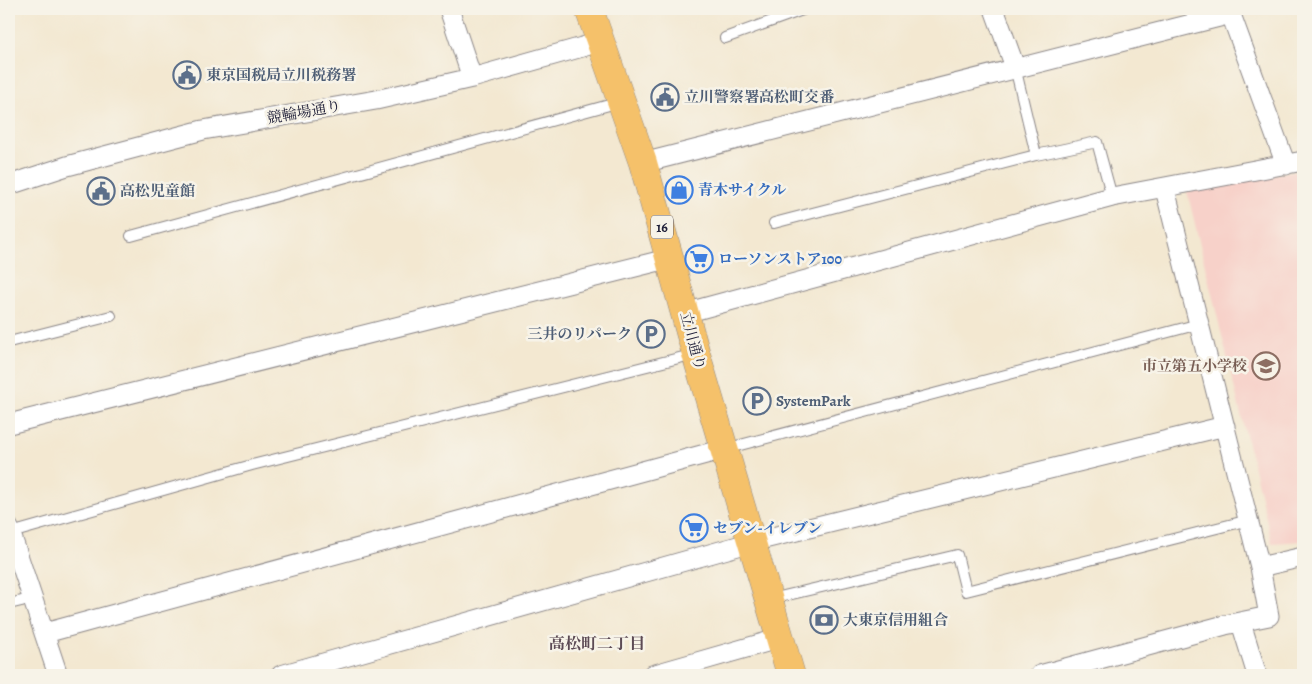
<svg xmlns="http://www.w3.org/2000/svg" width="1312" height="684" viewBox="0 0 1312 684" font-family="Alegreya,'Noto Serif JP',serif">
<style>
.built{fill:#f7d1c9}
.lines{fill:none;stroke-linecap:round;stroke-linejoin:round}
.service-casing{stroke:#8a8586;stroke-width:12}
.minor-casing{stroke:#8a8586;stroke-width:21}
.primary-casing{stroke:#8a8586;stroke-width:29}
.service{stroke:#fff;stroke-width:10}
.minor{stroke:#fff;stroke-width:19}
.primary{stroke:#f5c16b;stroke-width:28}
.labels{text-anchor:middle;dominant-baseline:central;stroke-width:5;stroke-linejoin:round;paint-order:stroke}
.shield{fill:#f7f3e8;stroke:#62616f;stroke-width:1}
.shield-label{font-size:14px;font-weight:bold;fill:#22223b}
.service-label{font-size:15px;font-weight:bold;fill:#4e5e75;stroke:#f7f3e8;text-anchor:start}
.street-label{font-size:15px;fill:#22223b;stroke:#f7f3e8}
.shop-label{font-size:15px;font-weight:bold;fill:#366cbe;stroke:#f7f3e8;text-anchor:start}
.education-label{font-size:15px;font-weight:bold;fill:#785e54;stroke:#f7f3e8;text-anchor:end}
.neighbourhood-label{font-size:16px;font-weight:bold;fill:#5d4b55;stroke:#f7f3e8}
</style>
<rect width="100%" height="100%" fill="#f7f3e8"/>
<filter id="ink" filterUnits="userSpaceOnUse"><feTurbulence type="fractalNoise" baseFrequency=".02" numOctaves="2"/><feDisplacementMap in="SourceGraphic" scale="10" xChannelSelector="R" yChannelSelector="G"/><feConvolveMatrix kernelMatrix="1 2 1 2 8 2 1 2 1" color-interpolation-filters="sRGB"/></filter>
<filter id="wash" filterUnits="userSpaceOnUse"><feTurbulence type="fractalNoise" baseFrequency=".0096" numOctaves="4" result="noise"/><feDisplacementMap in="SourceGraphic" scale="20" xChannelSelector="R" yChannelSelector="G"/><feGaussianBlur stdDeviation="1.12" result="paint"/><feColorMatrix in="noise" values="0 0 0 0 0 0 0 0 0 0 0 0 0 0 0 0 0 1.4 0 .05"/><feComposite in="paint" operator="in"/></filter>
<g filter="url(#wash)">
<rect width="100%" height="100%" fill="#f3e8d1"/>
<path class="built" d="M1303 169V541L1272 543 1187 191Z"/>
</g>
<g filter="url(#ink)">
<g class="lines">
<g class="service-casing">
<path id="service" d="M725 38 805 9
M1015 67 1036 155
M774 223 1036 155 1097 142 1112 197
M131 236 620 102
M9 342 111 316
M725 449 1199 324
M11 533 252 465 695 354
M771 599 957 555 966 591 1249 520
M9 604 34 598"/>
</g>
<g class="minor-casing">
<path id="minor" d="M449 9 472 78
M994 9 1015 67
M1229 9 1286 165
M643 163 1231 14
M9 185 67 166 203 130 376 100 472 78 600 42
M685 313 1112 197 1303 161
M9 424 671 258
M9 528 58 675
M1260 567 1303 557
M1241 623 1257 675
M45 633 724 449
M281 675 752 542 1225 426
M652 675 781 638
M1040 675 1225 625 1269 616 1260 567 1165 189"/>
</g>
<g class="primary-casing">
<path id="primary" d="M589 9 643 163 696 354 791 675"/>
</g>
<use href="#service" class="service"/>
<use href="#minor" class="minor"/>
<use href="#primary" class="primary"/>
</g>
</g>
<defs>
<g id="civic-ring" transform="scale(1.4375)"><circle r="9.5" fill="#f7f3e8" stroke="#5c6f8a" stroke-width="1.5"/><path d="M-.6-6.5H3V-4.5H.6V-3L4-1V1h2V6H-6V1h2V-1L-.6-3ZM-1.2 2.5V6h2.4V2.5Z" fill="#5c6f8a"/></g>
<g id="shop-ring" transform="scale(1.4375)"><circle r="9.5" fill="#f7f3e8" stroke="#3f7fe0" stroke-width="1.5"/><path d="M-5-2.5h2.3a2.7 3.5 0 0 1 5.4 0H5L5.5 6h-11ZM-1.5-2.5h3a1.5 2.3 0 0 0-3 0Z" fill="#3f7fe0"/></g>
<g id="supermarket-ring" transform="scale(1.4375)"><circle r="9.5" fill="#f7f3e8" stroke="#3f7fe0" stroke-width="1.5"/><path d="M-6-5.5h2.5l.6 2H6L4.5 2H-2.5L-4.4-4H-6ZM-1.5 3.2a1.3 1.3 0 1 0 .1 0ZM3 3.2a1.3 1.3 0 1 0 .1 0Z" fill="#3f7fe0"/></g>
<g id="parking-ring" transform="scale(1.4375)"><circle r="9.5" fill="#f7f3e8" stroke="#5c6f8a" stroke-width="1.5"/><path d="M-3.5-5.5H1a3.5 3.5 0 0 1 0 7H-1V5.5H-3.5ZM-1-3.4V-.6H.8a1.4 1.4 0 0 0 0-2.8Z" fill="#5c6f8a"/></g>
<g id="school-ring" transform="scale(1.4375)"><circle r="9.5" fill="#f7f3e8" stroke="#8d6e63" stroke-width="1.5"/><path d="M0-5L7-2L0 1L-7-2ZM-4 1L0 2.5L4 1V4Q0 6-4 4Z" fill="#8d6e63"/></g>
<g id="bank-ring" transform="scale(1.4375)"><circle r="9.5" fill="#f7f3e8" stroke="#5c6f8a" stroke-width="1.5"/><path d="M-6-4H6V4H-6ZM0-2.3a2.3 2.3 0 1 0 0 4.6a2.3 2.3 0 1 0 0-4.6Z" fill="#5c6f8a"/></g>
</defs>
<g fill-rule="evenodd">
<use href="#civic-ring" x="187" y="75"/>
<use href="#civic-ring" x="665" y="97"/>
<use href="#shop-ring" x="679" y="190"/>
<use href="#civic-ring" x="101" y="191"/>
<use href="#supermarket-ring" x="699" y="259"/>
<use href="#parking-ring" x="651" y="334"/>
<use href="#school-ring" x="1266" y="366"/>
<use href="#parking-ring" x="757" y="401"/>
<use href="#supermarket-ring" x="694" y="528"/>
<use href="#bank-ring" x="824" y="620"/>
</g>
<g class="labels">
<rect class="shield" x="651" y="215.5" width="22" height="23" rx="4"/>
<g class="shield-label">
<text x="662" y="227">16</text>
</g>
<g class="service-label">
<text x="206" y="75">東京国税局立川税務署</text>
<text x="684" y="97">立川警察署高松町交番</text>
<text x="120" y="191">高松児童館</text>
<text x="632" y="334" text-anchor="end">三井のリパーク</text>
<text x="776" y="401">SystemPark</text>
<text x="843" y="620">大東京信用組合</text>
</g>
<g class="street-label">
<text transform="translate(304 112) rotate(-10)">競輪場通り</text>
<text transform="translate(693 341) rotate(75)">立川通り</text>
</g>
<g class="shop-label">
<text x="698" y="190">青木サイクル</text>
<text x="718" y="259">ローソンストア100</text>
<text x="713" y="528">セブン-イレブン</text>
</g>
<g class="education-label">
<text x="1247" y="366">市立第五小学校</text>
</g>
<g class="neighbourhood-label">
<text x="597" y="644">高松町二丁目</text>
</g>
</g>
<rect width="1312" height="684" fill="none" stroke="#f7f3e8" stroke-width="30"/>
</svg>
